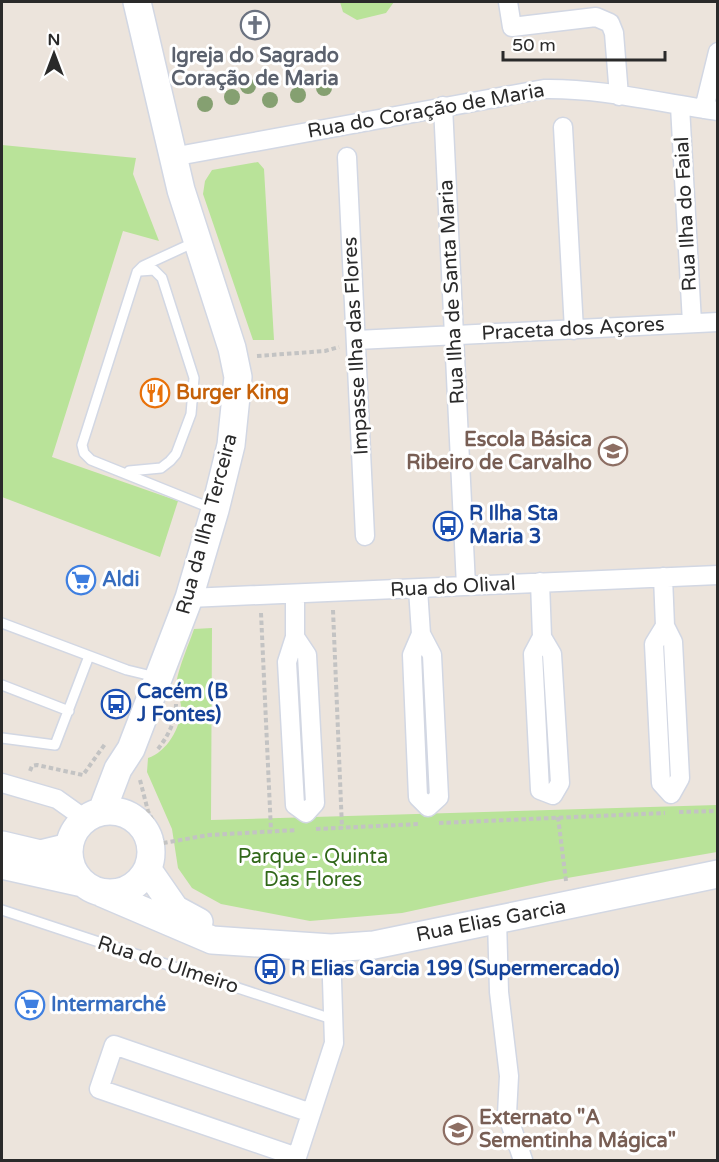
<svg xmlns="http://www.w3.org/2000/svg" width="719" height="1162" viewBox="0 0 719 1162" font-family="'Varela Round',sans-serif">
<style>
.green{fill:#b9e399}
.lines{fill:none;stroke-linecap:round;stroke-linejoin:round}
.lane-casing{stroke:#d2d7e3;stroke-width:12}
.street-casing{stroke:#d2d7e3;stroke-width:21}
.secondary-casing{stroke:#d2d7e3;stroke-width:30}
.path{stroke:#c3c3c3;stroke-width:4;stroke-dasharray:4.5 3;stroke-linecap:butt}
.lane{stroke:#fff;stroke-width:9}
.street{stroke:#fff;stroke-width:18}
.secondary{stroke:#fff;stroke-width:27}
.tree{fill:#85a071}
.labels{text-anchor:middle;dominant-baseline:central;stroke-width:6;stroke-linejoin:round;paint-order:stroke}
.worship-label{font-size:20px;font-weight:bold;fill:#5b616d;stroke:#fff}
.street-label{font-size:20px;fill:#2a2a2a;stroke:#fff}
.food-label{font-size:20px;font-weight:bold;fill:#c56008;stroke:#fff;text-anchor:start}
.education-label{font-size:20px;font-weight:bold;fill:#785e54;stroke:#fff;text-anchor:end}
.transit-label{font-size:20px;font-weight:bold;fill:#164399;stroke:#fff;text-anchor:start}
.shop-label{font-size:20px;font-weight:bold;fill:#366cbe;stroke:#fff;text-anchor:start}
.park-label{font-size:20px;fill:#31681a;stroke:#fff}
</style>
<rect width="100%" height="100%" fill="#ece4dc"/>
<path class="green" d="M340 2H394L386 13 357 20 343 12Z
M2 145 136 158 133 174 159 241 123 231 52 457 178 501 160 557 2 497Z
M258 162 264 169 274 340H253L203 194 205 181 212 170Z
M212 628 211 820 717 805V852L550 881 402 913 310 921 221 904 192 888 178 868 172 829 147 772 148 758C167 752 182 726 181 706 181 700 176 694 176 688 176 673 189 644 194 629Z"/>
<g class="lines">
<g class="lane-casing">
<path id="lane" d="M195 242 143 266 137 272 82 445 84 453 91 460 213 509
M129 471 161 468 170 461 176 454 191 414 194 378 162 278 154 270 140 271
M2 623 127 670 156 677
M2 685 69 711
M2 738 55 745 89 656
M2 910 335 1020"/>
</g>
<g class="street-casing">
<path id="street" d="M508 2 512 27 596 17 610 23 614 33 619 96
M443 106 466 586
M680 106 692 323
M704 109 718 52
M563 127 574 330
M172 157 544 89C602 88 660 103 718 111
M347 157 365 536
M357 340 718 322
M663 577 665 626 673 642 680 778 671 794 661 783 654 644 665 626
M540 582 542 637 552 654 560 783 553 795 540 790 533 654 542 637
M418 589 421 634 432 655 439 797 428 807 418 797 412 655 421 634
M295 595V637L307 655 315 803 306 813 295 805 287 662 295 637
M189 598 718 575
M2 783 57 799 85 819
M497 919 499 992 509 1076 507 1114 523 1160
M297 1157 99 1089 114 1045 311 1113
M296 1160 334 1043 331 948"/>
</g>
<g class="secondary-casing">
<path id="secondary" d="M102 811 118 769 131 749 189 598 215 510 231 445 238 377 232 348 181 190 137 2
M69 852a41 41 0 1 1 82 0a41 41 0 1 1-82 0Z
M2 845 40 854 69 847
M2 865 83 883
M148 870 175 909 199 922
M102 893 212 940 331 948 374 945 718 874"/>
</g>
<path class="path" d="M257 356 325 351 339 347
M333 610 342 828
M261 613 271 831
M158 749C168 736 176 721 176 704
M30 771 32 766 37 765 83 775 105 744
M140 780 148 811 163 843 209 835 297 830
M679 812 718 811
M558 817 566 881
M439 823 665 813
M316 829 419 824"/>
<use href="#lane" class="lane"/>
<use href="#street" class="street"/>
<use href="#secondary" class="secondary"/>
</g>
<g class="tree">
<circle cx="248" cy="86" r="8"/>
<circle cx="324" cy="88" r="8"/>
<circle cx="298" cy="95" r="8"/>
<circle cx="232" cy="97" r="8"/>
<circle cx="270" cy="100" r="8"/>
<circle cx="205" cy="104" r="8"/>
</g>
<defs>
<g id="church-ring" transform="scale(1.5)"><circle r="9.5" fill="#fff" stroke="#6b7280" stroke-width="1.5"/><path d="M-1.2-6h2.4v3.5h3.3v2.4h-3.3V6h-2.4V-.1h-3.3v-2.4h3.3Z" fill="#6b7280"/></g>
<g id="restaurant-ring" transform="scale(1.5)"><circle r="9.5" fill="#fff" stroke="#e8710a" stroke-width="1.5"/><path d="M-5-6h1v4h1v-4h1v4h1v-4h1v5L-1.5 .5V6h-2V.5L-5-1ZM5-6V6H3V1.5H1.5Q1.5-4 5-6Z" fill="#e8710a"/></g>
<g id="school-ring" transform="scale(1.5)"><circle r="9.5" fill="#fff" stroke="#8d6e63" stroke-width="1.5"/><path d="M0-5L7-2L0 1L-7-2ZM-4 1L0 2.5L4 1V4Q0 6-4 4Z" fill="#8d6e63"/></g>
<g id="bus-ring" transform="scale(1.5)"><circle r="9.5" fill="#fff" stroke="#1a4fb4" stroke-width="1.5"/><path d="M-5-6H5V4H4V6H2V4H-2V6H-4V4H-5ZM-3.5-4V0h7V-4ZM-3.5 1.2v1.5H-2V1.2ZM2 1.2v1.5H3.5V1.2Z" fill="#1a4fb4"/></g>
<g id="supermarket-ring" transform="scale(1.5)"><circle r="9.5" fill="#fff" stroke="#3f7fe0" stroke-width="1.5"/><path d="M-6-5.5h2.5l.6 2H6L4.5 2H-2.5L-4.4-4H-6ZM-1.5 3.2a1.3 1.3 0 1 0 .1 0ZM3 3.2a1.3 1.3 0 1 0 .1 0Z" fill="#3f7fe0"/></g>
</defs>
<g fill-rule="evenodd">
<use href="#church-ring" x="255" y="25"/>
<use href="#restaurant-ring" x="155" y="393"/>
<use href="#school-ring" x="613" y="451"/>
<use href="#bus-ring" x="448" y="526"/>
<use href="#supermarket-ring" x="81" y="580"/>
<use href="#bus-ring" x="116" y="704"/>
<use href="#bus-ring" x="270" y="969"/>
<use href="#supermarket-ring" x="30" y="1005"/>
<use href="#school-ring" x="458" y="1130"/>
</g>
<g class="labels">
<g class="worship-label">
<text x="255" y="56">Igreja do Sagrado<tspan x="255" dy="23">Coração de Maria</tspan></text>
</g>
<g class="street-label">
<text transform="translate(426 111) rotate(-10)">Rua do Coração de Maria</text>
<text transform="translate(686 214) rotate(-93)">Rua Ilha do Faial</text>
<text transform="translate(452 292) rotate(-93)">Rua Ilha de Santa Maria</text>
<text transform="translate(573 329) rotate(-3)">Praceta dos Açores</text>
<text transform="translate(356 346) rotate(-93)">Impasse Ilha das Flores</text>
<text transform="translate(207 524) rotate(-75)">Rua da Ilha Terceira</text>
<text transform="translate(453 587) rotate(-3)">Rua do Olival</text>
<text transform="translate(491 921) rotate(-11)">Rua Elias Garcia</text>
<text transform="translate(168 965) rotate(18)">Rua do Ulmeiro</text>
</g>
<g class="food-label">
<text x="176" y="393">Burger King</text>
</g>
<g class="education-label">
<text x="592" y="440">Escola Básica<tspan x="592" dy="23">Ribeiro de Carvalho</tspan></text>
<text x="479" y="1118" text-anchor="start">Externato "A<tspan x="479" dy="23">Sementinha Mágica"</tspan></text>
</g>
<g class="transit-label">
<text x="469" y="514">R Ilha Sta<tspan x="469" dy="23">Maria 3</tspan></text>
<text x="137" y="692">Cacém (B<tspan x="137" dy="23">J Fontes)</tspan></text>
<text x="291" y="969">R Elias Garcia 199 (Supermercado)</text>
</g>
<g class="shop-label">
<text x="102" y="580">Aldi</text>
<text x="51" y="1005">Intermarché</text>
</g>
<g class="park-label">
<text x="313" y="857">Parque - Quinta<tspan x="313" dy="23">Das Flores</tspan></text>
</g>
</g>
<rect width="719" height="1162" fill="none" stroke="#2a2a2a" stroke-width="6"/>
<g transform="translate(54 54)" stroke="#ffffff" stroke-width="4.5" paint-order="stroke">
<path d="M0-4.5L10 22L0 15L-10 22Z" fill="#2a2a2a"/>
<text y="-9" font-size="16" font-weight="bold" text-anchor="middle" fill="#2a2a2a">N</text>
</g>
<path d="M503 51v9h162v-9" fill="none" stroke="#2a2a2a" stroke-width="3"/>
<text x="512" y="51" font-size="18" fill="#2a2a2a" stroke="#ffffff" stroke-width="4.5" paint-order="stroke">50 m</text>
</svg>
